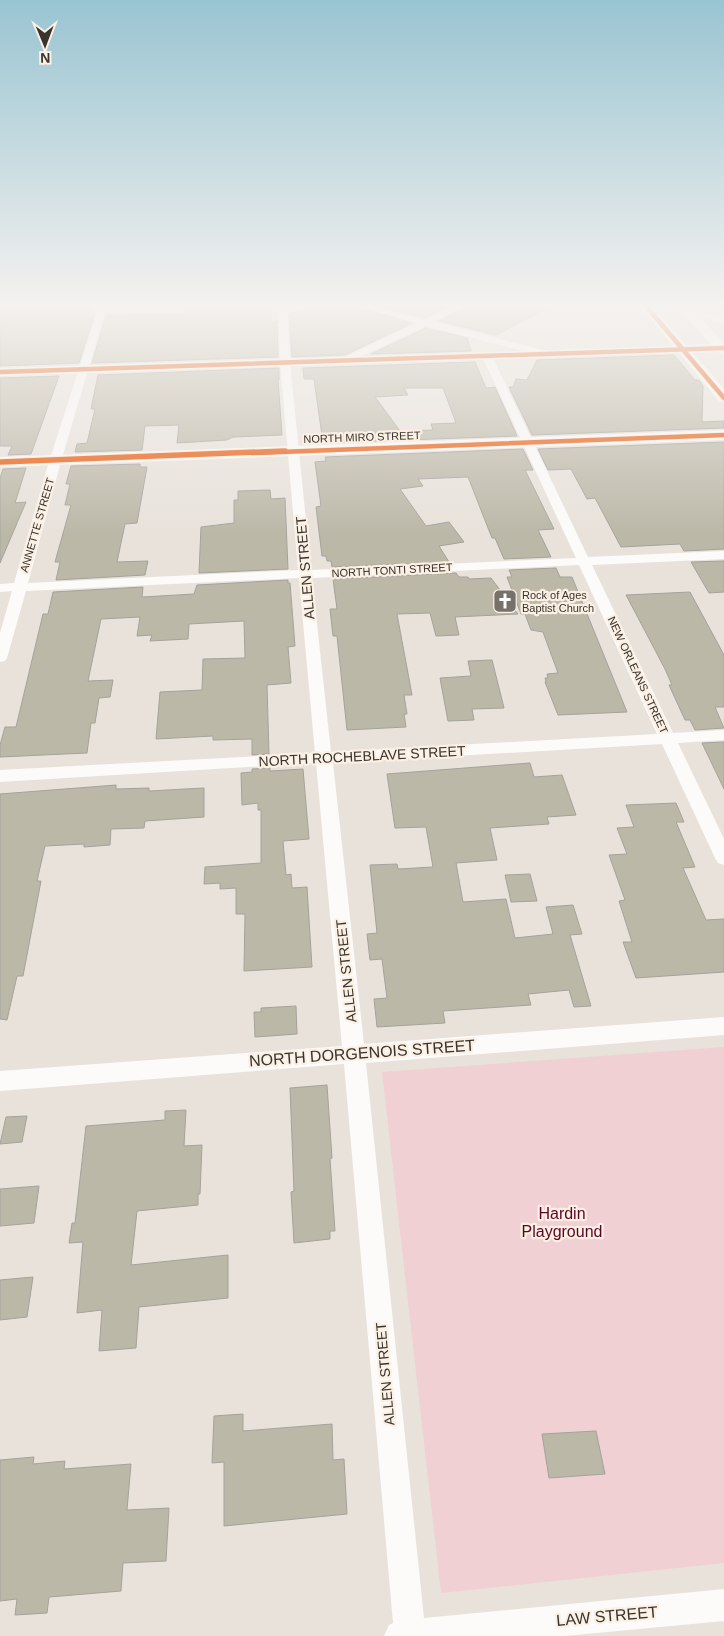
<svg xmlns="http://www.w3.org/2000/svg" width="724" height="1636" viewBox="0 0 724 1636" font-family="Helvetica,sans-serif">
<style>
.green{fill:#f1d0d3}
.building{fill:#bcb8a8;stroke:#a4a29c;fill-rule:evenodd}
.lines{fill:none;stroke-linecap:round;stroke-linejoin:round}
.street{fill:#fcfbfa;fill-rule:evenodd}
.secondary{fill:#fcfbfa;fill-rule:evenodd}
.cycleway-far1-casing{stroke:#fbf0e3;stroke-width:6}
.cycleway-casing{stroke:#fbf0e3;stroke-width:8}
.cycleway-far1{stroke:#e8590c;stroke-width:4.5}
.cycleway{stroke:#e8590c;stroke-width:5.5}
.labels{text-anchor:middle;dominant-baseline:central;stroke-width:4.5;stroke-linejoin:round;paint-order:stroke}
.far-street-label{font-size:11px;fill:#38342f;stroke:#fbf0e3}
.far-poi-label{font-size:11px;fill:#38342f;stroke:#fbf0e3;text-anchor:start}
.street-label{font-size:14px;fill:#38342f;stroke:#fbf0e3}
.near-street-label{font-size:16px;fill:#38342f;stroke:#fbf0e3}
.near-park-label{font-size:16px;fill:#5a0526;stroke:#fbf0e3}
</style>
<rect width="100%" height="100%" fill="#e8e2db"/>
<path class="green" d="M724 1047V1563L441 1593 382 1072Z"/>
<path class="building" d="M92 306 90 316H94L79 363 0 366V309Z
M185 306H270L272 323 277 320 278 357 92 363 106 315 184 314Z
M308 306 323 310V306H355L412 323 345 355 292 357 289 315Z
M378 306H450L425 318Z
M467 306H552L496 335 439 321Z
M426 328 467 338 471 351 371 354Z
M674 355 695 380H699L703 386 702 422 724 421V428L532 435 509 387H513L516 379 527 380 537 360Z
M475 362 486 388 495 387 517 436 323 443 314 379H304L303 368ZM404 388H443L456 423 431 424 433 430 400 431 375 397 408 395Z
M279 368V380H278L282 435 233 437 227 440 177 443 179 425 145 426 142 450 75 452 77 444 87 443 95 409H91L98 375Z
M59 376 31 454 8 455 12 446H0V378Z
M724 442V549L684 551 680 544 621 547 595 498 587 499 571 469 548 470 538 449Z
M523 449 533 470H525L554 529 538 530 551 557 504 559 495 538H492L468 477 418 479 423 486 400 489 426 526 449 522 464 542 439 546 449 562 332 567 331 561H327L326 556H322L316 507 321 506 315 462 326 461 325 457Z
M140 464V467H147L137 523 125 524 117 562 148 561 145 575 56 580 60 562H55L71 505H65L70 484H66L71 466Z
M26 468 15 503 26 502 0 563V478L3 469Z
M270 490 271 499 285 498 288 569 199 573 201 527 234 523V500H238V491Z
M724 561V592L709 593 691 562Z
M556 568 560 577H572L627 712 558 715 545 682H546L545 678H548L547 674 558 673 543 632 531 630 525 614H521L507 577H512L509 570Z
M456 573 459 577H468L469 579 491 578 518 614 455 617 459 635 436 636 430 613 397 614 412 695H404L407 714H404L406 727 347 730 337 636H333L330 609H337L333 579Z
M288 580V583H290L295 646 288 647 291 683 267 685 269 754 252 755V739L213 740V736L156 739 160 692 202 690 203 659 245 658 244 621 189 624 188 639 150 641 152 635 137 636 140 617 101 619 88 681 113 680 110 697 99 698 95 723H91L87 753 0 757V745L5 727H16L43 614H48L53 592 143 587 142 597 194 594 197 585Z
M690 592 724 655V707H715L724 728 695 730 690 720H685L669 685H672L665 669 626 595Z
M492 660 504 708 472 709 474 720 448 721 440 678 471 676 468 661Z
M724 742V789L702 743Z
M530 763 534 777 562 775 576 815 547 817 549 824 490 828 497 860 456 863 463 902 506 899 515 938 553 934 546 907 573 905 582 934 570 935 591 1006 574 1007 569 990 528 994 531 1005 443 1011 445 1023 377 1027 374 999 387 998 382 959 370 960 367 934 377 933 370 865 397 864 398 869 433 867 426 827 395 828 387 774Z
M270 768V771L303 769 309 839 283 841 286 875 291 874 292 888 307 887 312 967 244 971 245 914H236V888L220 889V883L204 884 205 867 261 863V810H258V803L242 805 241 773 252 772V769Z
M116 785V789L149 788V791L204 788V817L145 821 144 828 111 829 110 845 84 847V844L45 846 37 881H41L23 976H17L7 1020 0 1019V794Z
M676 803 684 822H676L695 867 683 868 706 920 724 919V972L636 978 623 942H632L619 901 625 900 609 855 627 854 617 828 634 827 626 805Z
M530 874 537 901 511 902 505 875Z
M296 1006 297 1034 255 1037 254 1012H261V1008Z
M327 1085 332 1158 330 1159 335 1231H330V1239L294 1243 291 1192 294 1191 290 1088Z
M186 1110 184 1146 202 1145 200 1194H198V1205L137 1211 131 1265 228 1255V1298L139 1307 136 1348 99 1351 102 1310 77 1313 83 1242 69 1243 72 1223H75L86 1126 165 1120V1111Z
M27 1116 22 1142 0 1144 6 1117Z
M39 1186 34 1223 0 1226V1189Z
M33 1277 27 1317 0 1320V1280Z
M243 1414V1431L332 1424 333 1460 344 1459 347 1514 224 1526V1462L212 1463 214 1416Z
M596 1431 605 1474 549 1478 542 1434Z
M34 1457 33 1464 65 1461 64 1469 131 1464 127 1510 169 1508 166 1561 123 1563 121 1591 49 1597 47 1613 15 1615 17 1599 0 1601V1460Z"/>
<g class="lines">
<path class="street" d="M99 306H107L60 465 28 583 298 570 280 362 279 306H287L290 362 311 570 576 558 482 356 487 353 492 356 588 557 724 551V559L592 565 673 733 724 730V740L678 743 724 839V865L718 863 715 858 662 744 333 763 364 1044 724 1017V1035L366 1063 424 1618 724 1589V1621L565 1636H384L389 1625 393 1623 344 1064 0 1091V1071L342 1046 316 763 0 782V770L315 753 299 578 26 591 7 658 5 661 0 662V633L12 591 0 592V584L14 583 48 465ZM579 565 657 734 331 752 312 578Z
M357 306H371L425 320 454 306H465L434 322 550 352 552 354 547 357 426 326 347 363H341V359L417 323Z
M687 309 724 317V323L684 314V310Z"/>
<path class="secondary" d="M640 306H652L686 345 711 344 676 306H689L724 343V355L718 352 693 353 724 389V402L719 401 679 353 0 376V368L673 346Z
M724 430V440L0 467V457Z"/>
<g class="cycleway-far1-casing">
<path id="cycleway-far1" d="M646 306 724 398
M0 372 724 348
M252 453 724 435"/>
</g>
<g class="cycleway-casing">
<path id="cycleway" d="M0 462 285 451"/>
</g>
<use href="#cycleway-far1" class="cycleway-far1"/>
<use href="#cycleway" class="cycleway"/>
</g>
<linearGradient id="sky" x2="0" y2="1"><stop stop-color="#99c4d2"/><stop offset="0.57" stop-color="#f5f2ef"/><stop offset="1" stop-color="#f5f2ef" stop-opacity="0"/></linearGradient>
<rect width="724" height="535" fill="url(#sky)"/>
<defs>
<g id="church-square" transform="scale(1.25)"><rect x="-9" y="-9" width="18" height="18" rx="4" fill="#76716b" stroke="#fbf0e3"/><path d="M-1.2-6h2.4v3.5h3.3v2.4h-3.3V6h-2.4V-.1h-3.3v-2.4h3.3Z" fill="#fff"/></g>
</defs>
<g fill-rule="evenodd">
<use href="#church-square" x="505" y="601"/>
</g>
<g class="labels">
<g class="far-street-label">
<text transform="translate(362 437) rotate(-2)">NORTH MIRO STREET</text>
<text transform="translate(37 525) rotate(-74)">ANNETTE STREET</text>
<text transform="translate(392 570) rotate(-3)">NORTH TONTI STREET</text>
<text transform="translate(638 675) rotate(65)">NEW ORLEANS STREET</text>
</g>
<g class="far-poi-label">
<text x="522" y="595">Rock of Ages<tspan x="522" dy="13">Baptist Church</tspan></text>
</g>
<g class="street-label">
<text transform="translate(305 568) rotate(-95)">ALLEN STREET</text>
<text transform="translate(362 756) rotate(-3)">NORTH ROCHEBLAVE STREET</text>
<text transform="translate(346 971) rotate(-96)">ALLEN STREET</text>
<text transform="translate(385 1374) rotate(-95)">ALLEN STREET</text>
</g>
<g class="near-street-label">
<text transform="translate(362 1053) rotate(-4)">NORTH DORGENOIS STREET</text>
<text transform="translate(607 1616) rotate(-5)">LAW STREET</text>
</g>
<g class="near-park-label">
<text x="562" y="1213">Hardin<tspan x="562" dy="18">Playground</tspan></text>
</g>
</g>
<g transform="translate(45 45) rotate(179)" stroke="#fbf0e3" stroke-width="4" paint-order="stroke">
<path d="M0-4L9 19L0 12L-9 19Z" fill="#38342f"/>
<text y="-8" font-size="14" font-weight="bold" text-anchor="middle" fill="#38342f">N</text>
</g>
</svg>
